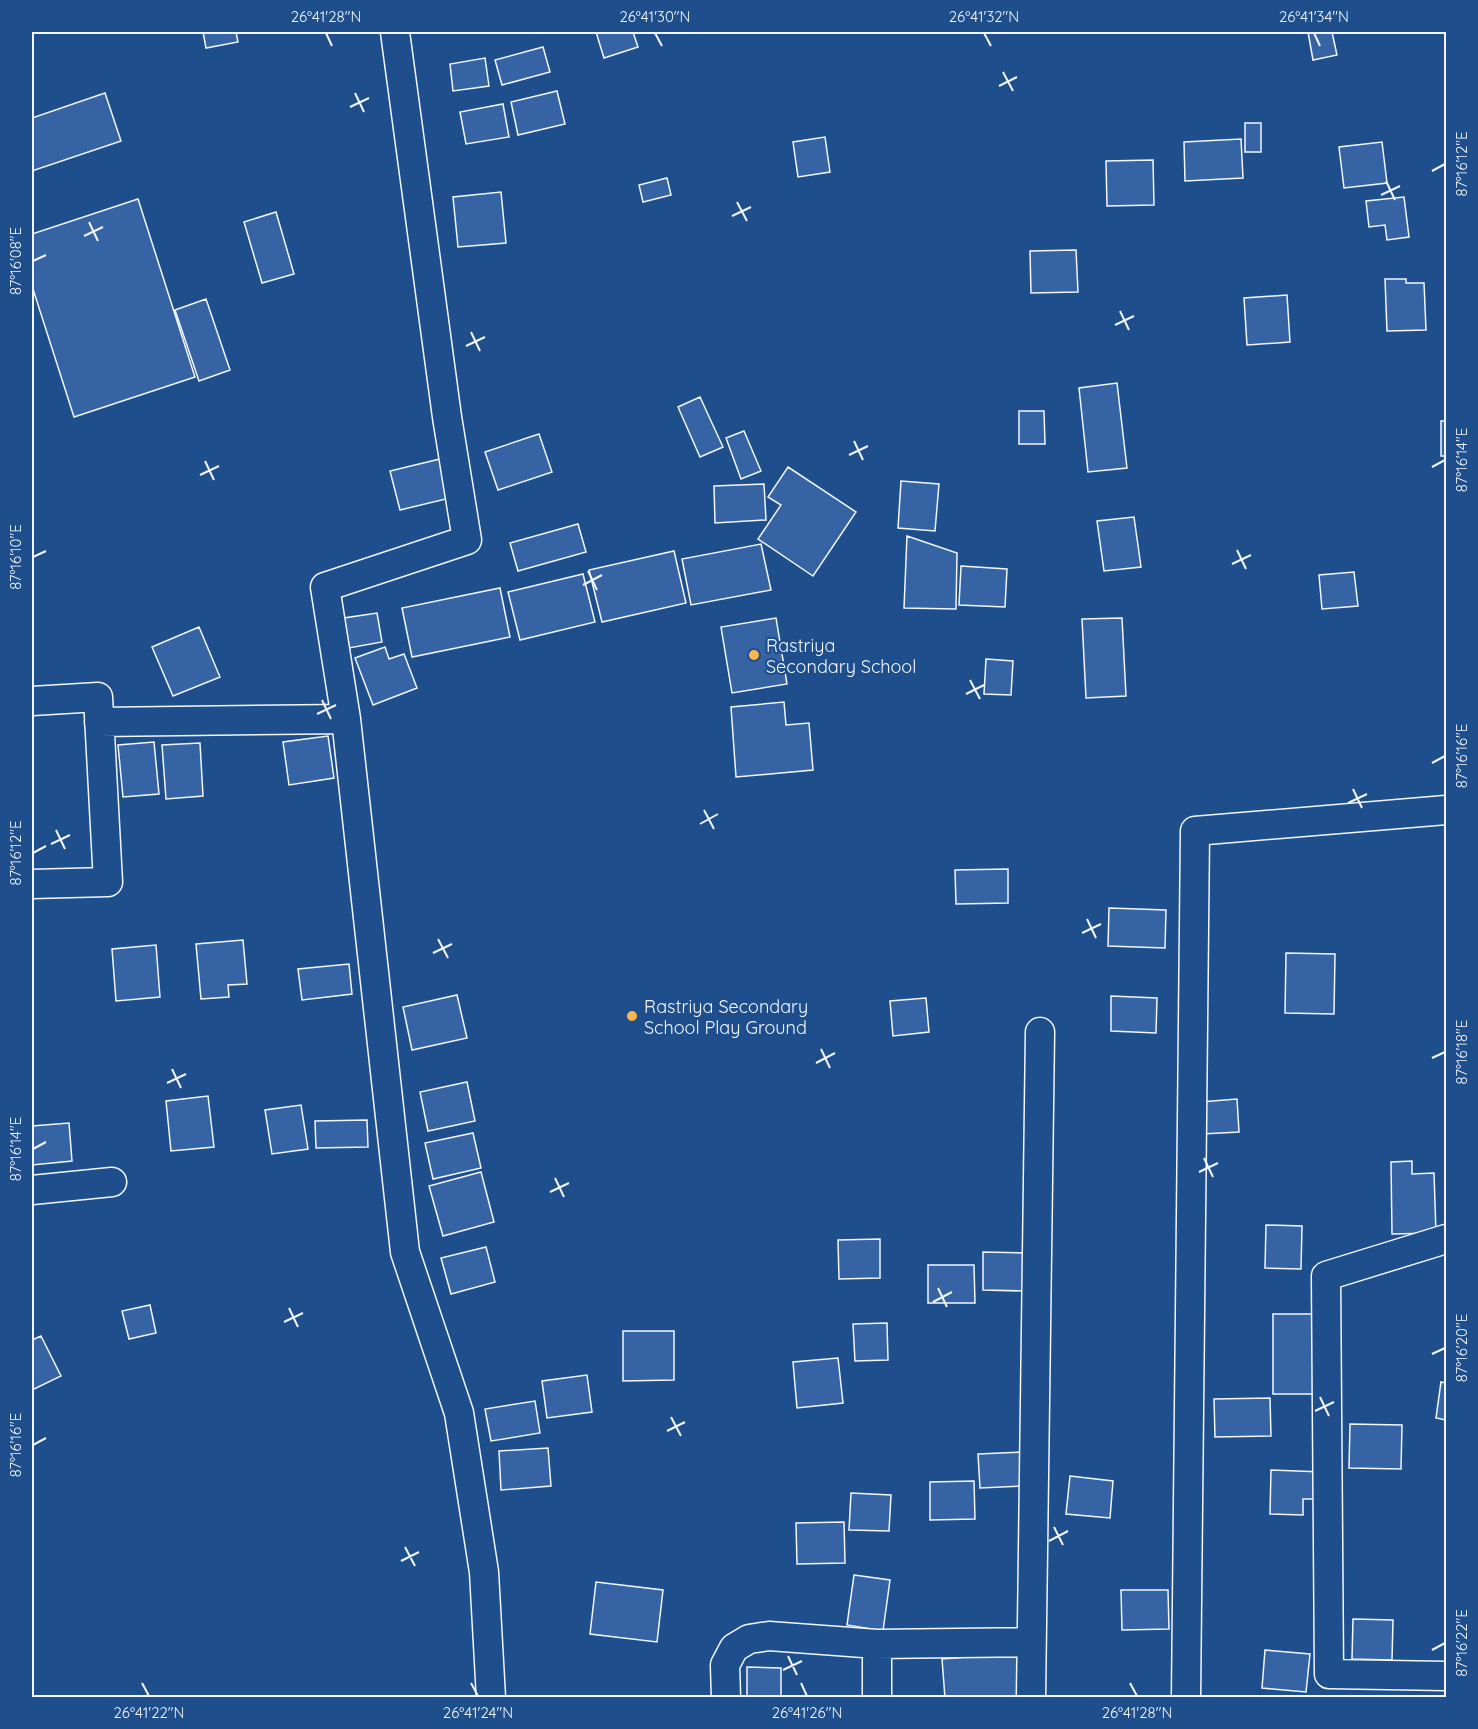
<svg xmlns="http://www.w3.org/2000/svg" width="1478" height="1729" viewBox="0 0 1478 1729" font-family="Quicksand,sans-serif">
<style>
.building{fill:#3563a3;stroke:#f2f6ff;stroke-width:1.5}
.lines{fill:none;stroke-linecap:round;stroke-linejoin:round}
.minor-casing{stroke:#f2f6ff;stroke-width:31}
.minor{stroke:#1f4e8c;stroke-width:28}
.ticks{fill:none;stroke:#f2f6ff;stroke-width:2}
.poi-dot{fill:#ffb74d;stroke:#1f4e8c;stroke-width:2}
.labels{text-anchor:middle;dominant-baseline:central;stroke-width:4.5;stroke-linejoin:round;paint-order:stroke}
.poi-label{font-size:18px;fill:#f2f6ff;stroke:#1f4e8c;text-anchor:start}
.neatline{fill:none;stroke:#f2f6ff;stroke-width:2}
.ticks-label{font-size:15px;text-anchor:middle;fill:#f2f6ff}
</style>
<rect width="100%" height="100%" fill="#1f4e8c"/>
<path class="building" d="M203 32H236L238 42 206 48Z
M596 32H633L638 47 604 58Z
M1308 32H1332L1337 55 1313 60Z
M543 47 550 72 502 85 495 60Z
M485 58 489 86 453 91 450 64Z
M557 91 565 124 518 135 511 102Z
M105 93 121 141 32 171V118Z
M503 104 509 137 466 144 460 112Z
M1245 123H1261V152H1245Z
M825 137 830 172 798 177 793 142Z
M1241 139 1243 178 1185 181 1184 142Z
M1382 142 1387 183 1344 188 1339 147Z
M1153 160 1154 205 1107 206 1106 161Z
M667 178 671 195 643 202 639 185Z
M501 192 506 243 458 247 453 197Z
M1404 197 1409 237 1387 240 1385 225 1369 227 1366 201Z
M138 199 195 377 74 417 32 286V234Z
M276 212 294 274 262 283 244 222Z
M1076 250 1078 292 1031 293 1030 251Z
M1385 279H1406V283H1424L1426 330 1387 331Z
M1287 295 1290 342 1247 345 1244 298Z
M206 299 230 370 199 381 175 310Z
M1117 383 1127 468 1088 472 1079 388Z
M700 397 723 447 700 457 678 407Z
M1019 411H1044L1045 444H1019Z
M1441 421H1446V456H1441Z
M744 431 761 471 741 479 726 438Z
M539 434 552 472 498 490 485 452Z
M440 459 450 498 400 510 390 471Z
M788 467 856 512 813 576 758 539 781 505 768 497Z
M901 481 939 484 935 531 898 528Z
M764 484 766 520 715 523 714 486Z
M1134 517 1141 567 1104 571 1097 521Z
M578 524 586 552 518 571 510 543Z
M907 536 957 553 956 609 904 608Z
M761 544 771 590 691 605 682 559Z
M674 551 686 603 602 622 589 570Z
M961 566 1007 569 1005 607 959 605Z
M1354 572 1358 606 1322 609 1319 575Z
M583 574 595 622 520 640 508 592Z
M500 588 510 637 412 657 402 608Z
M377 613 382 642 349 648 344 618Z
M776 618 787 684 732 693 721 627Z
M1122 618 1126 696 1086 698 1082 619Z
M199 627 220 677 173 696 152 647Z
M385 647 389 659 404 654 417 688 373 705 355 658Z
M986 659 1013 661 1011 695 984 694Z
M784 702 786 725 809 723 813 770 736 777 731 707Z
M328 736 334 778 289 785 283 742Z
M154 742 159 794 123 797 118 745Z
M200 743 203 796 166 799 162 745Z
M1008 869V903L956 904 955 870Z
M1109 908 1166 910 1165 948 1108 946Z
M243 940 247 984 228 985 229 997 201 999 196 944Z
M156 945 160 997 116 1001 112 949Z
M1286 953 1335 954 1334 1014 1285 1013Z
M349 964 352 994 302 1000 298 969Z
M457 995 467 1038 412 1050 403 1007Z
M1111 996 1157 998 1156 1033 1111 1031Z
M926 998 929 1032 893 1036 890 1001Z
M467 1082 475 1121 428 1131 420 1092Z
M208 1096 214 1147 171 1151 166 1101Z
M1237 1099 1239 1132 1202 1134 1200 1102Z
M301 1105 308 1149 272 1154 265 1110Z
M367 1120 368 1147 316 1148 315 1121Z
M69 1123 72 1161 32 1165V1126Z
M473 1133 481 1168 433 1179 425 1143Z
M1412 1161V1174L1434 1173 1436 1233 1392 1234 1391 1162Z
M481 1172 494 1222 443 1236 429 1186Z
M1266 1225 1302 1226 1301 1269 1265 1268Z
M880 1239V1278L839 1279 838 1240Z
M486 1247 495 1282 451 1294 441 1258Z
M983 1252 1024 1253 1023 1291 983 1290Z
M928 1265H974L975 1303H928Z
M150 1305 156 1333 129 1339 122 1311Z
M1273 1314H1314L1322 1394H1273Z
M887 1323 888 1360 855 1361 853 1324Z
M623 1331H674V1380L623 1381Z
M41 1336 61 1376 32 1390V1340Z
M838 1358 843 1403 797 1408 793 1362Z
M587 1375 592 1412 547 1418 542 1381Z
M1441 1382 1446 1383V1420L1436 1418Z
M1270 1398 1271 1436 1215 1437 1214 1399Z
M535 1401 540 1433 491 1441 485 1409Z
M1350 1424 1402 1425 1401 1469 1349 1468Z
M548 1448 551 1486 501 1490 499 1451Z
M1022 1452 1024 1486 980 1488 978 1454Z
M1271 1470 1323 1472 1322 1499H1303V1515L1270 1514Z
M1070 1476 1113 1481 1110 1518 1066 1514Z
M974 1481 975 1519 930 1520V1482Z
M851 1493 891 1495 889 1531 849 1530Z
M844 1522 845 1563 797 1564 796 1523Z
M854 1575 890 1580 883 1631 847 1625Z
M596 1582 663 1590 657 1642 590 1634Z
M1121 1590H1168L1169 1629 1122 1630Z
M1353 1619 1393 1620 1392 1660 1352 1659Z
M1265 1650 1310 1654 1306 1692 1262 1688Z
M1017 1653 1021 1698H945L942 1659Z
M747 1667 781 1668V1698H747Z"/>
<g class="lines">
<g class="minor-casing">
<path id="minor" d="M395 32 447 417 467 540 325 587 346 719 405 1252 459 1413 484 1572 491 1698
M32 701 98 697 108 882 32 884
M99 722 346 719
M32 1190 112 1182
M1446 1239 1326 1276 1329 1674 1446 1676
M726 1698 725 1665 734 1648 749 1639 769 1636 877 1644 1031 1642
M877 1698V1644
M1031 1698 1040 1032
M1186 1698 1195 831 1446 810"/>
</g>
<use href="#minor" class="minor"/>
</g>
<path class="ticks" d="M326 33 332 46M655 33 662 46M984 33 991 46M1314 33 1320 46M1003 72 1013 91M999 86 1017 77M355 93 364 112M350 107 369 98M1432 171 1445 164M1386 181 1395 200M1381 195 1400 186M737 202 747 221M732 216 751 207M89 222 98 241M84 236 103 227M33 261 46 255M1120 311 1129 330M1115 325 1134 316M471 332 480 351M466 346 485 337M854 441 863 460M849 455 868 446M205 461 214 480M1432 467 1445 460M200 475 219 466M1237 550 1246 569M33 557 46 551M1232 564 1251 555M588 571 597 590M583 585 602 575M970 680 980 699M966 694 984 685M322 700 331 719M317 714 336 705M1432 763 1445 756M1353 789 1362 808M1348 803 1367 794M704 810 714 829M700 824 718 814M56 830 65 849M51 844 70 835M33 853 46 846M1087 919 1096 938M1082 933 1101 924M438 939 448 958M433 953 452 944M821 1049 830 1068M1432 1058 1445 1052M816 1063 835 1053M172 1069 181 1088M167 1083 186 1074M33 1149 46 1142M1204 1158 1213 1177M1199 1172 1218 1163M555 1178 564 1197M550 1192 569 1183M938 1288 947 1307M933 1302 952 1292M289 1308 298 1327M284 1322 303 1313M1432 1354 1445 1348M1320 1397 1329 1416M1315 1411 1334 1402M671 1417 681 1436M667 1431 685 1422M33 1445 46 1438M1054 1527 1063 1545M1049 1541 1068 1531M405 1547 415 1566M401 1561 419 1552M1432 1650 1445 1643M788 1656 797 1675M783 1670 802 1661M142 1683 149 1696M471 1683 478 1696M801 1683 807 1696M1130 1683 1137 1696"/>
<g class="poi-dot">
<circle cx="754" cy="655" r="6"/>
<circle cx="632" cy="1016" r="6"/>
</g>
<g class="labels">
<g class="poi-label">
<text x="766" y="645">Rastriya<tspan x="766" dy="21">Secondary School</tspan></text>
<text x="644" y="1006">Rastriya Secondary<tspan x="644" dy="21">School Play Ground</tspan></text>
</g>
</g>
<rect width="1478" height="1729" fill="none" stroke="#1f4e8c" stroke-width="66"/>
<rect x="33" y="33" width="1412" height="1663" class="neatline"/>
<g class="ticks-label">
<text x="326" y="22">26°41'28"N</text>
<text x="655" y="22">26°41'30"N</text>
<text x="984" y="22">26°41'32"N</text>
<text x="1314" y="22">26°41'34"N</text>
<text transform="translate(1462 164) rotate(-90)" y="5">87°16'12"E</text>
<text transform="translate(16 261) rotate(-90)" y="5">87°16'08"E</text>
<text transform="translate(1462 460) rotate(-90)" y="5">87°16'14"E</text>
<text transform="translate(16 557) rotate(-90)" y="5">87°16'10"E</text>
<text transform="translate(1462 756) rotate(-90)" y="5">87°16'16"E</text>
<text transform="translate(16 853) rotate(-90)" y="5">87°16'12"E</text>
<text transform="translate(1462 1052) rotate(-90)" y="5">87°16'18"E</text>
<text transform="translate(16 1149) rotate(-90)" y="5">87°16'14"E</text>
<text transform="translate(1462 1348) rotate(-90)" y="5">87°16'20"E</text>
<text transform="translate(16 1445) rotate(-90)" y="5">87°16'16"E</text>
<text transform="translate(1462 1643) rotate(-90)" y="5">87°16'22"E</text>
<text x="149" y="1718">26°41'22"N</text>
<text x="478" y="1718">26°41'24"N</text>
<text x="807" y="1718">26°41'26"N</text>
<text x="1137" y="1718">26°41'28"N</text>
</g>
</svg>
